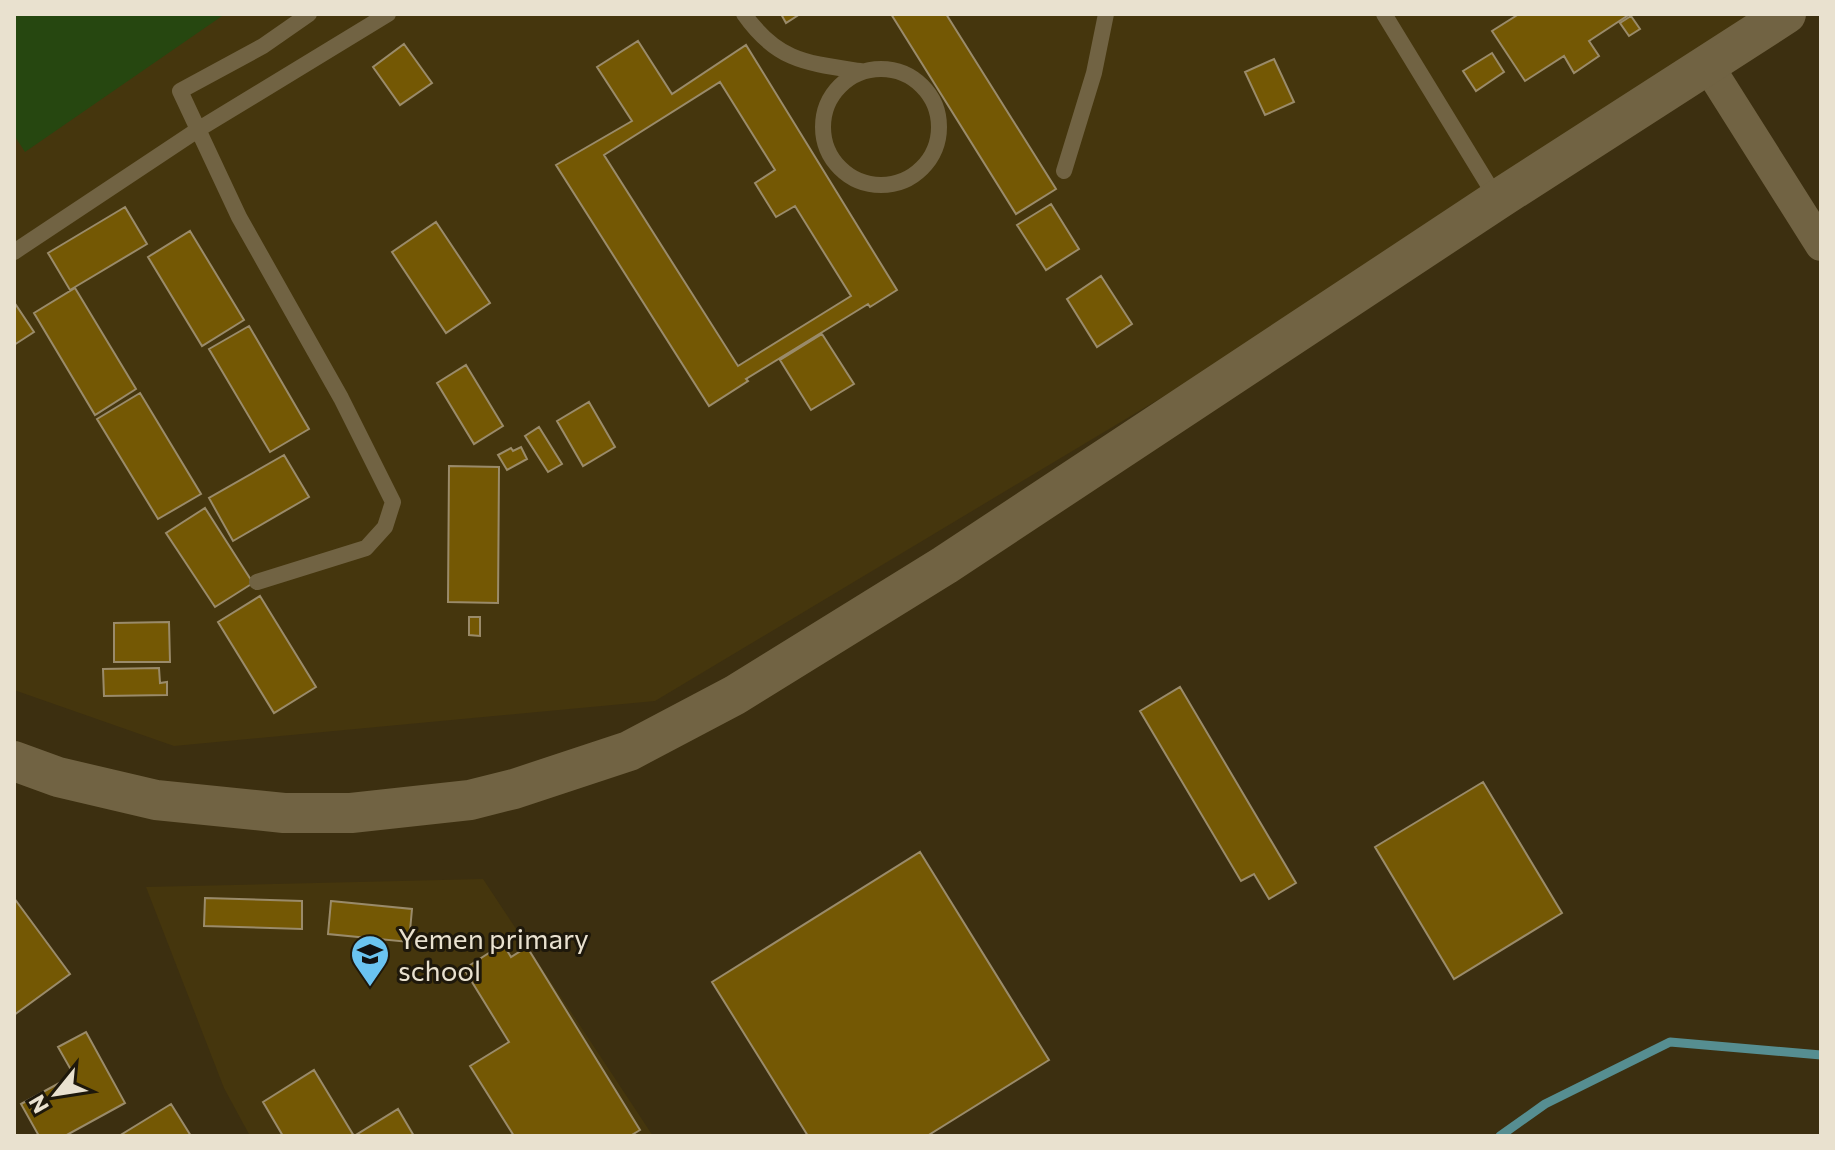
<svg xmlns="http://www.w3.org/2000/svg" width="1835" height="1150" viewBox="0 0 1835 1150" font-family="Commissioner,sans-serif">
<style>
.built{fill:#45360d}
.green{fill:#264710}
.lines{fill:none;stroke-linecap:round;stroke-linejoin:round}
.stream{stroke:#568e91;stroke-width:9}
.building{fill:#745804;stroke:#9a8b6a;stroke-width:2;fill-rule:evenodd}
.service{stroke:#716343;stroke-width:16}
.minor{stroke:#716343;stroke-width:32}
.tertiary{stroke:#716343;stroke-width:40}
.labels{text-anchor:middle;dominant-baseline:central;stroke-width:6;stroke-linejoin:round;paint-order:stroke}
.poi-label{font-size:28px;fill:#e9e1cf;stroke:#1e180b;text-anchor:start}
</style>
<rect width="100%" height="100%" fill="#3c2f10"/>
<path class="built" d="M14 14H1768L1281 326 655 701 174 746 14 690Z
M483 879 653 1136H250L224 1088 146 887Z"/>
<path class="green" d="M14 14H225L25 152 14 135Z"/>
<g class="lines">
<path class="stream" d="M1500 1136 1545 1104 1670 1042 1821 1055"/>
</g>
<path class="building" d="M781 14H800L786 23Z
M891 14H946L1056 189 1016 214Z
M1519 14H1630L1589 41 1599 56 1574 73 1564 56 1525 81 1492 31Z
M1631 16 1640 29 1629 36 1620 23Z
M638 41 672 94 746 45 897 290 870 307 868 304 746 379 748 381 709 406 556 165 632 121 597 67ZM720 82 775 170 755 183 776 217 795 206 851 296 738 366 604 155Z
M404 44 432 83 400 105 373 67Z
M1492 53 1504 72 1476 91 1463 71Z
M1274 59 1294 102 1265 115 1245 72Z
M1051 204 1079 249 1046 270 1017 225Z
M125 207 147 244 70 290 48 253Z
M436 222 490 303 446 333 392 252Z
M190 231 244 320 202 346 148 257Z
M1101 276 1132 324 1097 347 1067 299Z
M75 288 136 389 95 415 34 313Z
M14 302 34 332 14 345Z
M249 326 309 429 270 452 209 349Z
M822 334 854 384 811 410 780 360Z
M466 365 503 426 474 444 437 383Z
M140 393 201 494 158 519 97 419Z
M589 402 615 447 583 466 557 421Z
M539 427 562 464 548 472 525 436Z
M521 447 527 459 507 470 498 455 511 448 513 451Z
M284 455 309 497 233 541 209 498Z
M449 466 499 467 498 603 448 602Z
M205 508 253 583 215 607 166 533Z
M260 596 316 687 274 713 218 622Z
M469 617H480V636L469 635Z
M169 622 170 662H114V623Z
M159 668 160 683 167 682V695L104 696 103 669Z
M1180 687 1296 883 1269 899 1254 874 1241 881 1140 711Z
M1483 782 1562 913 1454 979 1375 847Z
M920 852 1049 1060 927 1136H808L712 982Z
M14 898 70 974 14 1015Z
M205 898 302 901V929L204 926Z
M331 901 412 909 409 942 328 934Z
M503 944 511 957 527 947 640 1130 630 1136H514L470 1066 509 1042 464 969Z
M86 1032 125 1103 65 1136H39L21 1104 74 1075 58 1047Z
M314 1070 354 1136 398 1109 414 1136H283L263 1102Z
M171 1104 191 1136H119Z"/>
<g class="lines">
<path class="service" d="M744 14C777 61 806 63 860 71
M1384 14 1497 199
M823 127a58 58 0 1 1 116 0a58 58 0 1 1-116 0Z
M1064 171 1094 73 1106 14
M14 252 199 129 388 14
M257 582 366 548 385 527 393 502 341 398 239 217 180 91 263 46 309 14"/>
<path class="minor" d="M1708 66 1821 245"/>
<path class="tertiary" d="M14 761 58 777 156 800 284 813H351L470 800 514 789 629 751 735 695 945 565 1497 200 1786 14"/>
</g>
<defs>
<g id="school-pin" transform="scale(2)"><path d="M0 17L-7.5 6A9.5 9.5 0 1 1 7.5 6Z" fill="#6ac3f1" stroke="#1e180b"/><path d="M0-5L7-2L0 1L-7-2ZM-4 1L0 2.5L4 1V4Q0 6-4 4Z" fill="#111"/></g>
</defs>
<g fill-rule="evenodd">
<use href="#school-pin" x="370" y="954"/>
</g>
<g class="labels">
<g class="poi-label">
<text x="398" y="938">Yemen primary<tspan x="398" dy="32">school</tspan></text>
</g>
</g>
<rect width="1835" height="1150" fill="none" stroke="#e9e1cf" stroke-width="32"/>
<g transform="translate(56 1094) rotate(240)" stroke="#1e180b" stroke-width="6" paint-order="stroke">
<path d="M0-6L14 30L0 20L-14 30Z" fill="#e9e1cf"/>
<text y="-12" font-size="22" font-weight="bold" text-anchor="middle" fill="#e9e1cf">N</text>
</g>
</svg>
